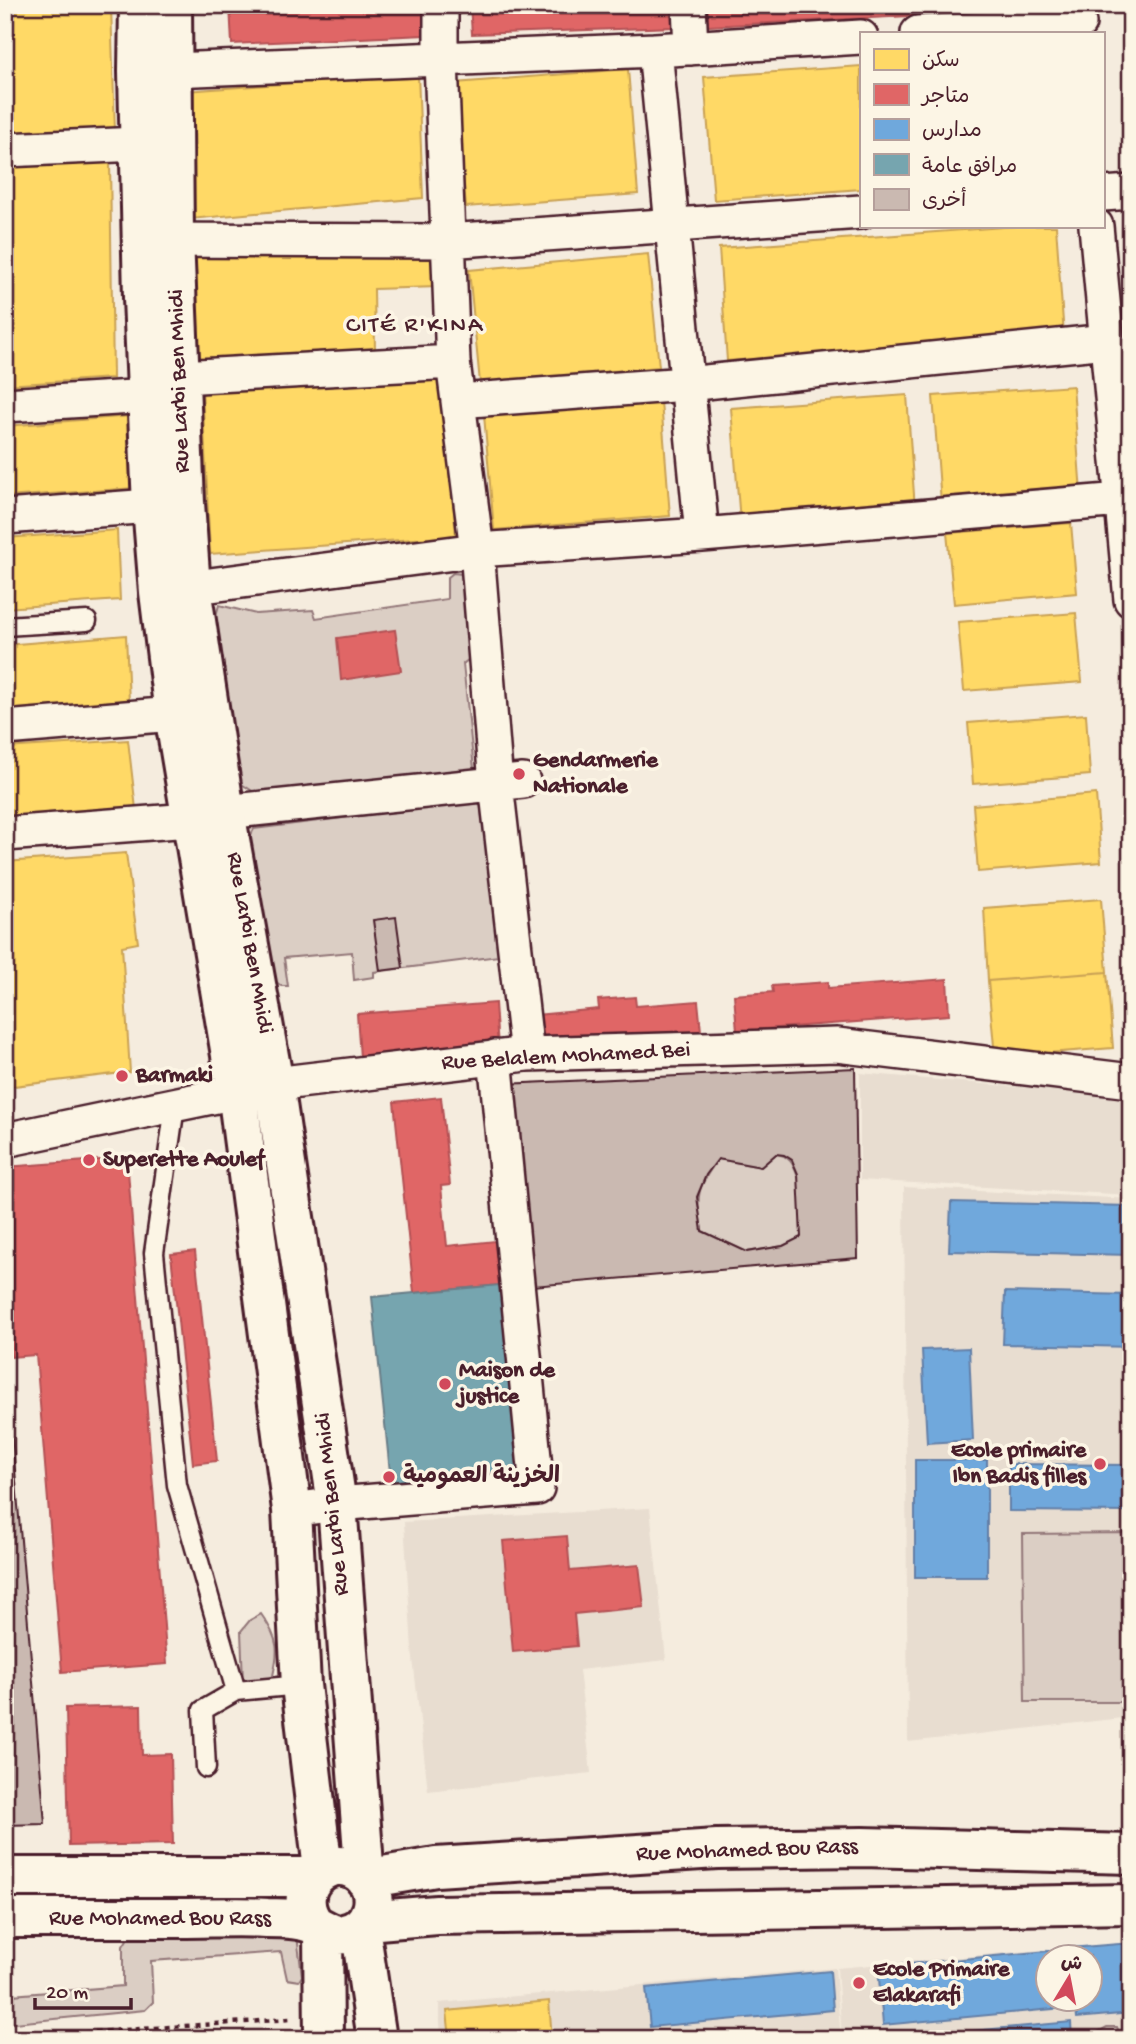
<svg xmlns="http://www.w3.org/2000/svg" width="1136" height="2044" viewBox="0 0 1136 2044" font-family="'Gochi Hand','Playpen Sans Arabic',sans-serif">
<style>
.built{fill:#e8ddd0;fill-rule:evenodd}
.green{fill:#dbcec4;stroke:#927678;stroke-width:2}
.homes{fill:#ffd966;stroke:#c9a154;stroke-width:2}
.shops{fill:#e06666;stroke:#b35154;stroke-width:2}
.schools{fill:#6fa8dc;stroke:#647fa7;stroke-width:2}
.public{fill:#76a5af;stroke:#697d87;stroke-width:2}
.building{fill:#cab9b1;stroke:#4a1f2b;stroke-width:2;fill-rule:evenodd}
.lines{fill:none;stroke-linecap:round;stroke-linejoin:round}
.lane-casing{stroke:#4a1f2b;stroke-width:23}
.street-casing{stroke:#4a1f2b;stroke-width:38}
.secondary-casing{stroke:#4a1f2b;stroke-width:44}
.path{stroke:#4a1f2b;stroke-width:4.5;stroke-dasharray:5 5;stroke-linecap:butt}
.lane{stroke:#fcf5e5;stroke-width:18}
.street{stroke:#fcf5e5;stroke-width:33}
.secondary{stroke:#fcf5e5;stroke-width:38}
.poi-dot{fill:#d1495b;stroke:#fcf5e5;stroke-width:2.5}
.labels{text-anchor:middle;dominant-baseline:central;stroke-width:7;stroke-linejoin:round;paint-order:stroke}
.street-label{font-size:23px;fill:#4a1f2b;stroke:#fcf5e5}
.poi-label{font-size:23px;font-weight:bold;fill:#4a1f2b;stroke:#fcf5e5;text-anchor:start}
.neighbourhood-label{font-size:24px;letter-spacing:2px;fill:#4a1f2b;stroke:#fcf5e5}
</style>
<rect width="100%" height="100%" fill="#f5ecde"/>
<filter id="ink" filterUnits="userSpaceOnUse"><feTurbulence type="fractalNoise" baseFrequency=".0143" numOctaves="2"/><feDisplacementMap in="SourceGraphic" scale="14" xChannelSelector="R" yChannelSelector="G"/><feConvolveMatrix kernelMatrix="1 2 1 2 8 2 1 2 1" color-interpolation-filters="sRGB"/></filter>
<g filter="url(#ink)">
<path class="built" d="M860 1073 1131 1097V1195L860 1180Z
M904 1187 1131 1199V1295L1005 1292 1003 1344 1131 1347V1465L1010 1464 1009 1511 1131 1512V1533L1023 1534 1025 1702H1131V1717L908 1742ZM951 1202 1130 1206 949 1250ZM969 1349 973 1440 927 1443 922 1351ZM987 1460V1577H915V1461Z
M650 1508 666 1660 579 1670 591 1773 428 1791 412 1650 404 1522ZM567 1536 570 1571 639 1565 643 1607 574 1614 577 1646 513 1652 503 1542Z
M1131 1942 1070 1948 1071 1956H1059L1058 1950 878 1967 884 2025 1063 2008 1062 1999H1075L1077 2017 1131 2013V2039L1097 2033 1093 2039H1072L1070 2023 885 2039H842L837 1968Z
M835 1968 841 2039H441L439 2003Z
M263 2027 264 2039H119Z"/>
<path class="green" d="M453 573 462 574 463 578 469 659 463 664 474 769 254 792 240 783 214 623 219 605 256 614 313 610 316 618 447 599V578Z
M480 801 499 956 374 972V977L354 980 352 952 284 958 288 986H281L273 979 246 844 254 829Z
M776 1154C807 1156 801 1214 801 1237L783 1246 747 1252 702 1231C696 1195 696 1189 718 1159L761 1167Z
M1131 1533V1702H1025L1023 1534Z
M261 1614C282 1643 278 1652 271 1685L243 1682 241 1631 250 1620Z
M130 1935 297 1936 302 1976 299 1981 287 1979 281 1952 151 1961 153 2002 145 2010 5 2024V2014L13 2012 12 1995 123 1986V1946Z
M1107 2027H1117L1122 2039H1093L1096 2033Z"/>
<path class="homes" d="M5 5H111L115 131 5 135Z
M861 66V189L714 200 704 77Z
M628 69 638 194 466 207 455 83Z
M418 74 423 198 190 219 185 91Z
M110 160 113 378 5 385V164Z
M1017 226H1056L1064 336 727 361 719 248Z
M434 249 438 287 374 289 375 350 195 360 192 253Z
M648 254 659 367 480 383 469 270Z
M442 369 456 536 210 554 202 388Z
M1073 386 1081 493 941 503 933 396Z
M907 395 915 509 740 522 731 408Z
M661 401 670 516 494 530 484 415Z
M131 416 136 488 5 497V426Z
M1071 523 1077 593 954 604 947 533Z
M117 530 120 600 5 608V538Z
M1076 613 1082 682 964 691 958 622Z
M126 635 129 702 5 712V645Z
M1086 714 1090 775 973 784 968 723Z
M128 740 136 809 5 819V748Z
M1096 794 1101 862 978 872 973 805Z
M126 853 138 943 122 946 130 1072 5 1087V862Z
M1101 899 1107 972 988 981 984 908Z
M1107 972 1113 1048 995 1057 988 981Z
M549 2001 552 2039H450L447 2011Z"/>
<path class="shops" d="M230 5H423L425 35 232 44Z
M470 5H676V27L472 34Z
M707 5H1029L1030 10 708 26Z
M395 630 401 671 341 680 337 638Z
M947 979 949 1015 737 1031 734 995 773 992 772 986 828 982V988Z
M635 997 636 1006 698 1001 701 1031 538 1045 536 1015 599 1009 598 1000Z
M495 1003 498 1048 360 1058 357 1014Z
M441 1097 450 1185 441 1186 447 1246 495 1241 500 1285 414 1293 394 1102Z
M127 1158 167 1664 62 1672 36 1355 11 1357 5 1284V1167Z
M195 1251 217 1461 193 1464 171 1254Z
M567 1536 570 1571 639 1565 644 1607 574 1614 577 1646 513 1652 503 1541Z
M141 1706 142 1755 171 1754 173 1844 69 1846 66 1708Z"/>
<path class="schools" d="M951 1202 1131 1206 1130 1255 949 1251Z
M1005 1292 1131 1295V1347L1003 1344Z
M969 1348 973 1440 927 1443 922 1350Z
M915 1460H987V1577H915Z
M1009 1464 1131 1465V1512L1009 1511Z
M1131 1943V2013L1077 2018 1075 1998H1090V1956H1071L1070 1948Z
M1058 1950 1059 1956H1048V1998H1062L1063 2008 883 2025 878 1967Z
M830 1971 833 2010 650 2027 646 1988Z
M1071 2022 1072 2039H885Z"/>
<path class="public" d="M500 1285 518 1470 391 1482 372 1297Z"/>
<path class="building" d="M396 917 403 968 380 971 373 920Z
M855 1068 858 1258 533 1286 504 1084ZM776 1154 784 1155 792 1160 798 1174 801 1237 783 1246 747 1252 702 1231 697 1197 706 1175 718 1159 761 1167Z
M5 1399H9L45 1824 5 1825Z"/>
<g class="lines">
<g class="lane-casing">
<path id="lane" d="M5 626 87 621
M175 1106 154 1253 177 1485 236 1691
M206 1768 203 1710 236 1691 301 1685"/>
</g>
<g class="street-casing">
<path id="street" d="M689 5 691 48
M918 33 1079 23
M655 50 702 535
M147 71 655 50 861 37
M5 150 139 144
M1103 194 1131 192
M1096 226 1131 600
M148 240 447 241 861 212
M180 377 453 362
M458 401 686 384 1107 341
M5 405 149 396
M5 517 177 504
M165 591 477 550 453 362 441 61V5
M5 728 174 714
M5 834 190 820 225 812 523 781
M527 1054 496 784 477 550 702 535 1121 500
M5 1140 274 1084 527 1054 837 1045 1131 1081
M292 1510 337 1504 537 1488 495 1057"/>
</g>
<g class="secondary-casing">
<path id="secondary" d="M139 5 138 71 143 298 152 506 159 592 174 714 237 1091 292 1510 301 1685 323 1870
M172 5 174 239 185 503 191 588 225 812 274 1084 337 1504 365 1879 436 1867 717 1849 862 1847 1131 1854
M5 1877H314
M5 1918C64 1918 123 1918 182 1918 210 1918 239 1916 267 1918 281 1918 303 1919 315 1925 326 1930 331 1936 344 1934 371 1929 382 1896 363 1876 331 1846 286 1889 315 1925
M366 1921 437 1915 1131 1904
M360 1927 377 2039
M323 1931 324 2039"/>
</g>
<path class="path" d="M5 2038 291 2019"/>
<use href="#lane" class="lane"/>
<use href="#street" class="street"/>
<use href="#secondary" class="secondary"/>
</g>
</g>
<g class="poi-dot">
<circle cx="519" cy="774" r="7"/>
<circle cx="122" cy="1076" r="7"/>
<circle cx="89" cy="1160" r="7"/>
<circle cx="445" cy="1384" r="7"/>
<circle cx="1100" cy="1464" r="7"/>
<circle cx="389" cy="1477" r="7"/>
<circle cx="859" cy="1983" r="7"/>
</g>
<g class="labels">
<g class="street-label">
<text transform="translate(180 381) rotate(-92)">Rue Larbi Ben Mhidi</text>
<text transform="translate(249 943) rotate(80)">Rue Larbi Ben Mhidi</text>
<text transform="translate(566 1057) rotate(-3)">Rue Belalem Mohamed Bei</text>
<text transform="translate(333 1504) rotate(-96)">Rue Larbi Ben Mhidi</text>
<text transform="translate(747 1851) rotate(-2)">Rue Mohamed Bou Rass</text>
<text x="160" y="1919">Rue Mohamed Bou Rass</text>
</g>
<g class="poi-label">
<text x="533" y="761">Gendarmerie<tspan x="533" dy="26">Nationale</tspan></text>
<text x="136" y="1076">Barmaki</text>
<text x="103" y="1160">Superette Aoulef</text>
<text x="459" y="1371">Maison de<tspan x="459" dy="26">justice</tspan></text>
<text x="1086" y="1451" text-anchor="end">Ecole primaire<tspan x="1086" dy="26">Ibn Badis filles</tspan></text>
<text x="403" y="1477">الخزينة العمومية</text>
<text x="873" y="1970">Ecole Primaire<tspan x="873" dy="26">Elakarafi</tspan></text>
</g>
<g class="neighbourhood-label">
<text x="415" y="326">CITÉ R'KINA</text>
</g>
</g>
<rect width="1136" height="2044" fill="none" stroke="#fcf5e5" stroke-width="28"/>
<rect x="14" y="14" width="1108" height="2016" fill="none" stroke="#4a1f2b" stroke-width="2.5" filter="url(#ink)"/>
<rect x="860" y="32" width="245" height="196" fill="#fcf5e5" stroke="#b59f9b" stroke-width="2"/>
<rect x="874" y="49" width="35" height="21" fill="#ffd966" stroke="#b59f9b" stroke-width="2"/>
<text x="922" y="66" font-size="21" fill="#4a1f2b">سكن</text>
<rect x="874" y="84" width="35" height="21" fill="#e06666" stroke="#b59f9b" stroke-width="2"/>
<text x="922" y="102" font-size="21" fill="#4a1f2b">متاجر</text>
<rect x="874" y="119" width="35" height="21" fill="#6fa8dc" stroke="#b59f9b" stroke-width="2"/>
<text x="922" y="136" font-size="21" fill="#4a1f2b">مدارس</text>
<rect x="874" y="154" width="35" height="21" fill="#76a5af" stroke="#b59f9b" stroke-width="2"/>
<text x="922" y="172" font-size="21" fill="#4a1f2b">مرافق عامة</text>
<rect x="874" y="189" width="35" height="21" fill="#cab9b1" stroke="#b59f9b" stroke-width="2"/>
<text x="922" y="206" font-size="21" fill="#4a1f2b">أخرى</text>
<g transform="translate(1069 1978) rotate(10)"><circle r="33" fill="#fcf5e5" stroke="#b59f9b" stroke-width="2"/>
<path d="M0-5L12 26L0 18L-12 26Z" fill="#d1495b"/>
<text y="-10" font-size="19" font-weight="bold" text-anchor="middle" fill="#4a1f2b">ش</text>
</g>
<path d="M35 1998v10h96v-10" fill="none" stroke="#4a1f2b" stroke-width="3.5"/>
<text x="46" y="1998" font-size="21" fill="#4a1f2b" stroke="#fcf5e5" stroke-width="5" paint-order="stroke">20 m</text>
</svg>
